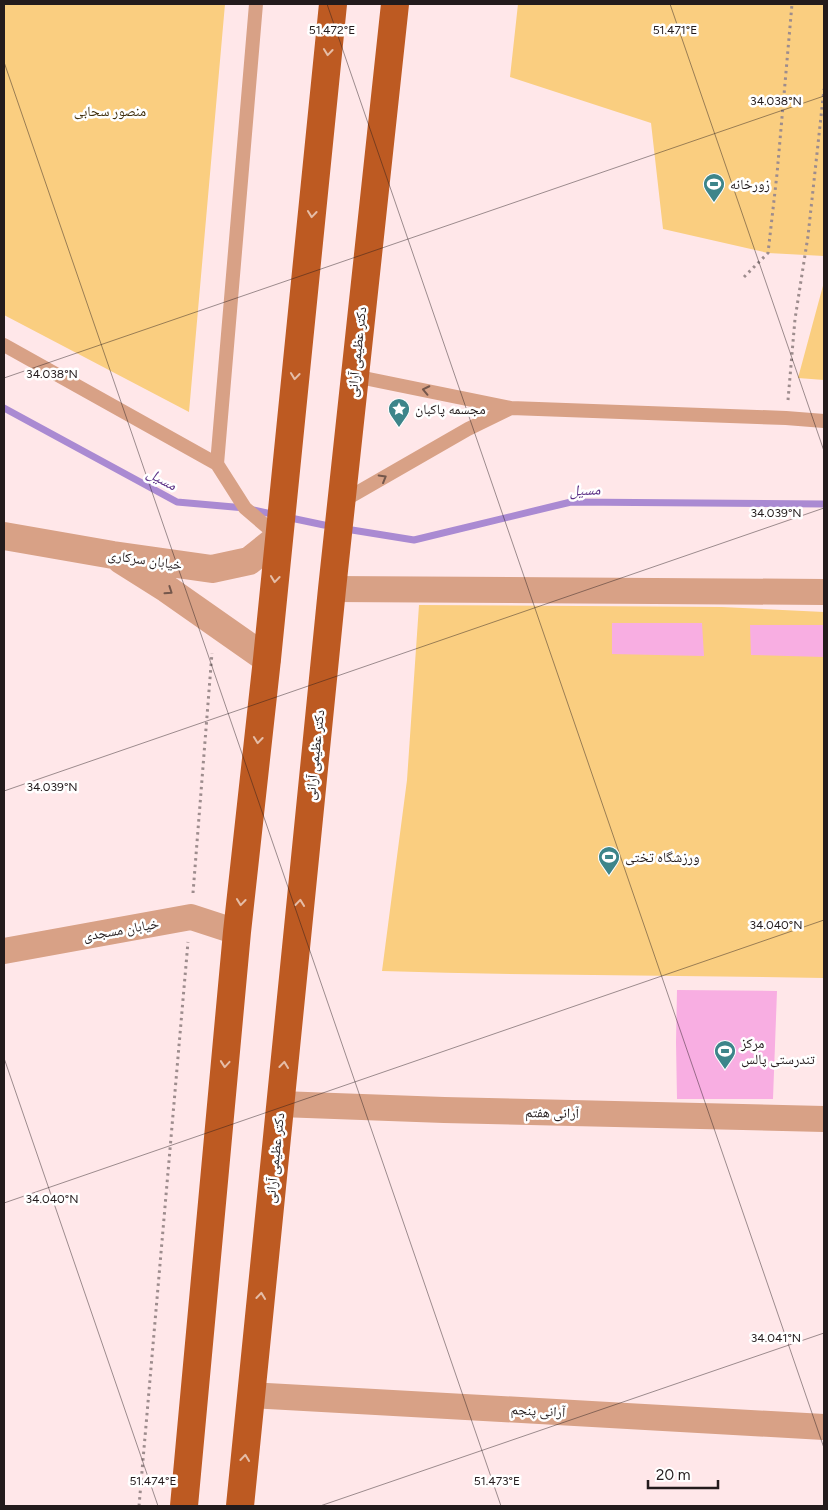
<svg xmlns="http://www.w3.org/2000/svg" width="828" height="1510" viewBox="0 0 828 1510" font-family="Figtree,'Noto Naskh Arabic',sans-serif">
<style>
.park{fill:#face80}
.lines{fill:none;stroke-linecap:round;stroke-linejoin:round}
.stream{stroke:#aa8ad2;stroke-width:7}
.building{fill:#f8aee2}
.path{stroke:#9d8c8d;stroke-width:3;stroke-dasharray:2.5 4;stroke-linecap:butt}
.service{stroke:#d8a186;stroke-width:14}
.minor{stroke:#d8a186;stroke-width:26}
.tertiary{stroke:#d8a186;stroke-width:28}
.primary{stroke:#bd5a22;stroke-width:28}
.oneway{stroke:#e5bda7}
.oneway2{stroke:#74574c}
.ticks{fill:none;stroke:#231b1c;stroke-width:1;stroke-opacity:0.45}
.labels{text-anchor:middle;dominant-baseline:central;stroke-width:5;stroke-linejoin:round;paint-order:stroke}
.park-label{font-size:14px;fill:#412f0c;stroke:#fff}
.poi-label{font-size:14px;fill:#231b1c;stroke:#fff;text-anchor:start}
.street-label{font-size:14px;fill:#231b1c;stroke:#fff}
.water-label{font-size:15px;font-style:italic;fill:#5c3186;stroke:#fff}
.ticks-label{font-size:12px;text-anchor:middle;fill:#231b1c;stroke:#fff;stroke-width:5;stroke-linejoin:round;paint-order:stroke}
</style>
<rect width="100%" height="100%" fill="#ffe7e9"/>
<path class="park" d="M4 4H225L189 412 4 315Z
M518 4H824V256L768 253 663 229 651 123 510 77Z
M824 282V380L798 378Z
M419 605 722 607 824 612V978C677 975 529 976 382 971L407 780Z"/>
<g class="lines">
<path class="stream" d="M4 408 177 502 245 508 276 515
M286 517 324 525
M352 530 414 540 571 502 824 504"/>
</g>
<path class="building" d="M612 623H702L704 656 612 654Z
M750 625H824V657L751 655Z
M677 990 777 991 773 1099H677L676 1042Z"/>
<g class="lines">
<path class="path" d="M744 277 768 253 777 174 792 4
M788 400 795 319 808 236 824 89
M193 893 212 653
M139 1506 188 942"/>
<path class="service" d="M4 345 217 464 245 508 279 537
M511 408 786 418 824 421
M217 464 256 4
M341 502 468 429 511 408 354 376"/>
<path class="minor" d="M332 589 824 592
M4 951 191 917 237 932
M280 1104 444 1110 824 1119
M251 1395 824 1427"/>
<path class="tertiary" d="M4 536 113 555 212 569 249 561 279 537
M121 560 167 589 267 659"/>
<path class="primary" d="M184 1506 237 932 267 659 333 4
M240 1506 332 589 395 4"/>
</g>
<defs><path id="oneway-chevron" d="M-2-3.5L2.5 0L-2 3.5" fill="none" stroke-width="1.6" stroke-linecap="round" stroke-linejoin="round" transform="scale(1.25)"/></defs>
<g class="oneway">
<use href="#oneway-chevron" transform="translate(328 52) rotate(96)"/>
<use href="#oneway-chevron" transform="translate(312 214) rotate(96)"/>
<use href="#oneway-chevron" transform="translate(295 376) rotate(96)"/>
<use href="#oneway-chevron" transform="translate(275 579) rotate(96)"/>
<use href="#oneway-chevron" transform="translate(258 740) rotate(96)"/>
<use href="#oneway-chevron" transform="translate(241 902) rotate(96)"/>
<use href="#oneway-chevron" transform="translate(300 903) rotate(-84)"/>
<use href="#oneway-chevron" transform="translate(225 1064) rotate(95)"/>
<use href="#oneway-chevron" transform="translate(284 1065) rotate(-84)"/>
<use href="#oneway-chevron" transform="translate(261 1296) rotate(-84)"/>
<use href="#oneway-chevron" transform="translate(245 1458) rotate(-84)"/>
</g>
<g class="oneway2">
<use href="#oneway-chevron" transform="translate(426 390) rotate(-168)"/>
<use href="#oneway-chevron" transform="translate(383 478) rotate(-30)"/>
<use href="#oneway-chevron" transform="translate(169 591) rotate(34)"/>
</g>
<path class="ticks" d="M327 4 824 1448M670 4 824 451M4 62 501 1506M4 378 824 96M4 791 824 508M4 1058 158 1506M4 1203 824 920M320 1506 824 1333"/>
<defs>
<g id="stadium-pin" transform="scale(1.125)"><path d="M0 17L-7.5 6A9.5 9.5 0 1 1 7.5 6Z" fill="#3d858a" stroke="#fff"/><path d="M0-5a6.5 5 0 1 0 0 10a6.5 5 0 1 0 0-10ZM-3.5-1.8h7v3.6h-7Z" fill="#fff"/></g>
<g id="sight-pin" transform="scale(1.125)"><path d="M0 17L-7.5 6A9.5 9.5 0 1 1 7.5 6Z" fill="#3d858a" stroke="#fff"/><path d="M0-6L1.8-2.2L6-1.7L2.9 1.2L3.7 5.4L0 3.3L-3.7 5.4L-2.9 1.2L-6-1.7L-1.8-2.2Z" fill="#fff"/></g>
</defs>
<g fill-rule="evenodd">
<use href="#stadium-pin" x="714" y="184"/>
<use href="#sight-pin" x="399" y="409"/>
<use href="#stadium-pin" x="609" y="857"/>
<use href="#stadium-pin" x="725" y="1051"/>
</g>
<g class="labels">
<g class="park-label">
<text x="110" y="111">منصور سحابی</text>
</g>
<g class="poi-label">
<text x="730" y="184">زورخانه</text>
<text x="415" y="409">مجسمه پاکبان</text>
<text x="625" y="857">ورزشگاه تختی</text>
<text x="741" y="1043">مرکز<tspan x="741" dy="16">تندرستی پالس</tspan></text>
</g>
<g class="street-label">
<text transform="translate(357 352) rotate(-84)">دکتر عظیمی آرانی</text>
<text transform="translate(145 560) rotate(8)">خیابان سرکاری</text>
<text transform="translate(315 755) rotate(-84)">دکتر عظیمی آرانی</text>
<text transform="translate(121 930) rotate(-10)">خیابان مسجدی</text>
<text transform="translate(552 1113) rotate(1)">آرانی هفتم</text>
<text transform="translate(275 1158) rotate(-84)">دکتر عظیمی آرانی</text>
<text transform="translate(538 1411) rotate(3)">آرانی پنجم</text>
</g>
<g class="water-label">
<text transform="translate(162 479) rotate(29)">مسیل</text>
<text transform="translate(585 490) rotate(-2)">مسیل</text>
</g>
</g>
<g class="ticks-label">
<text x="332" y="34">51.472°E</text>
<text x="675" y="34">51.471°E</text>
<text x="776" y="105">34.038°N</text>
<text x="52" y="378">34.038°N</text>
<text x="776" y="517">34.039°N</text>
<text x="52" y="791">34.039°N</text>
<text x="776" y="929">34.040°N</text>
<text x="52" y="1203">34.040°N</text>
<text x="776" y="1342">34.041°N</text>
<text x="153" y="1485">51.474°E</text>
<text x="497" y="1485">51.473°E</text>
</g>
<rect width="828" height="1510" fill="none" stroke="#231b1c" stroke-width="10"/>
<path d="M648 1480v8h70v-8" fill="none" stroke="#231b1c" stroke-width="2.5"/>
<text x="656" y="1480" font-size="15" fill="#231b1c" stroke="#ffffff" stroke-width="4" paint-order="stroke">20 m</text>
</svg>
